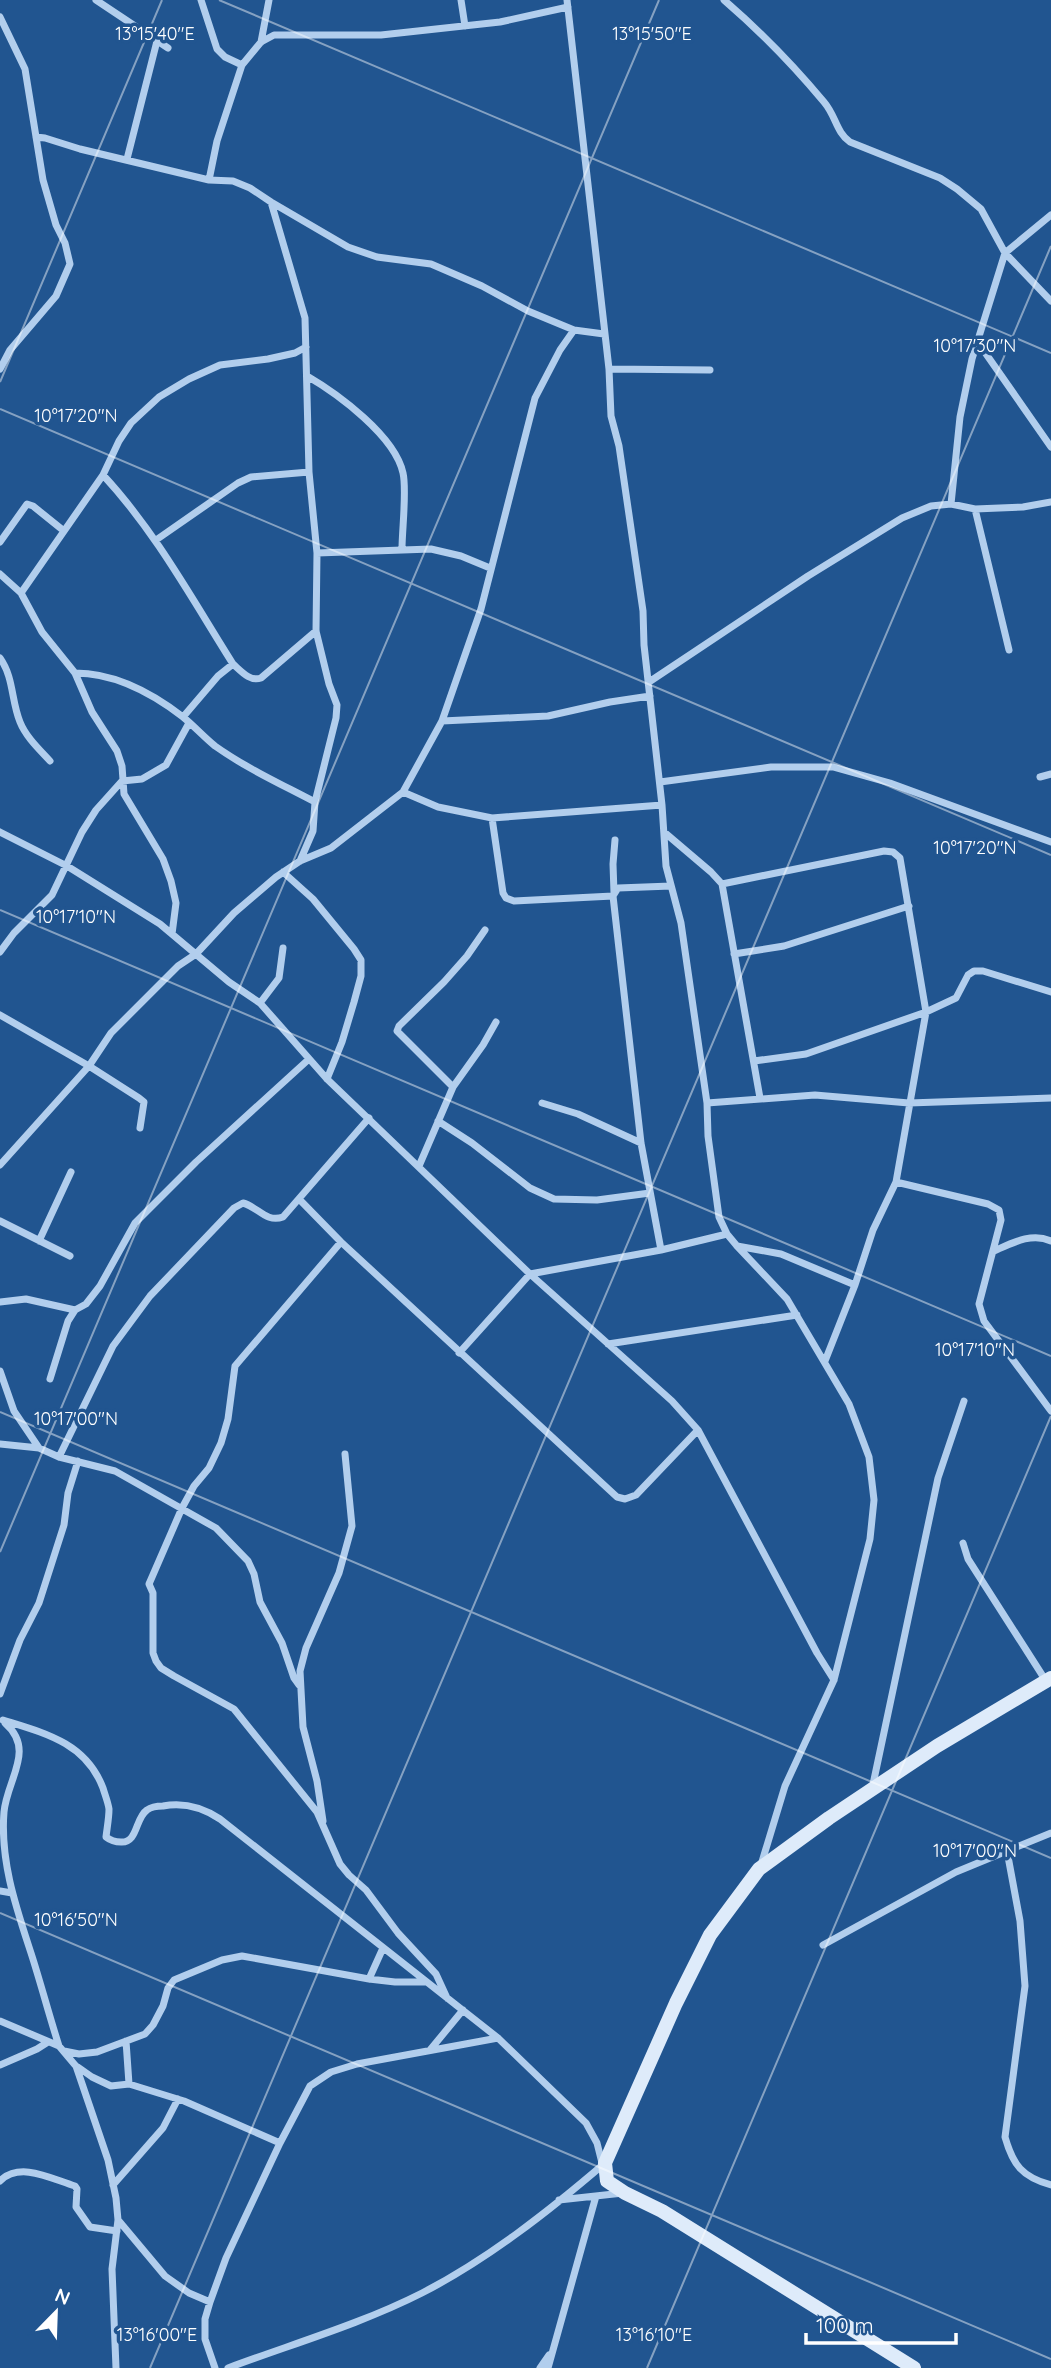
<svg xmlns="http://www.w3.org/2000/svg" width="1051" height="2368" viewBox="0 0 1051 2368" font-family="Quicksand,sans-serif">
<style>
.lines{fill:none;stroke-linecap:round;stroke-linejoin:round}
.street{stroke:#b2ceed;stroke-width:7}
.secondary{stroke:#deebfa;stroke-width:14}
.ticks{fill:none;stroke:#fff;stroke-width:2;stroke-opacity:0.45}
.ticks-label{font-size:18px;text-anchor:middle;fill:#fff;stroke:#215590;stroke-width:7;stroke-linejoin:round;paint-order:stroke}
</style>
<rect width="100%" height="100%" fill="#215590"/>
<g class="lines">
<path class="street" d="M96 0 168 48
M201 0 217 49 225 57 242 65
M461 0 465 26
M567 0 609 369 611 416 619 446 643 611 644 645 662 805 666 866 681 923 707 1103 708 1136 719 1217 727 1234 737 1246 787 1299 849 1404 869 1457 874 1500 870 1539 834 1680 785 1786 761 1865
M724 0C760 31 794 66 824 102 836 116 836 132 850 142L940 178 957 189 981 209 1005 253 1051 301
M0 17 25 69 43 180 56 225 65 243 70 264 56 296 10 350 0 369
M261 42 269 0
M36 137 45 138 80 149 209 180 233 181 250 188 271 202 305 318 309 472 317 553 316 631 329 684 337 705 336 718 315 802 313 831 300 861
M127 159 157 41
M209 180 217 141 242 65 261 42 274 35H381L500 22 568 7
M271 202 348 247 377 257 431 264 482 286 528 311 574 330 604 334
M977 341 1051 447
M609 369 710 370
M307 376C338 394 395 436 403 473 407 490 402 530 402 549
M103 475C155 531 192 599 233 664 241 671 250 682 261 678L316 631
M951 504 960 417 972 359 1005 253 1051 215
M975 509 1009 650
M156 540 238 483 251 477 309 472
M0 542 27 504 33 506 64 531
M317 553 431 549 461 556 490 568
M0 574 21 593 42 632 75 673 92 712 117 751 122 766 124 794 163 859 171 881 176 903 172 934
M21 593 103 475 119 441 131 423 159 397 189 379 220 365 268 359 295 353 306 347
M0 658C14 678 11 700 20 722 26 737 39 749 50 761
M75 673C114 673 152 693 183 717 194 726 204 737 215 746 246 768 281 784 315 802
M649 682 808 576 902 518 931 506 951 504 975 509 1023 507 1051 502
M183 717 218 676 233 664
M442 721 548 716 610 702 650 696
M1040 777 1051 774
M660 782 771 767H833L890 783 1051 842
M403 792 438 807 492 818 662 805
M492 818 503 893 506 898 514 901 613 896
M0 832 67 866 160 924 229 982 260 1003 327 1079 530 1274 672 1401 698 1430 817 1653 834 1680
M664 832 711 872 722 884 760 1098
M283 872 313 899 354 949 361 960V976L354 1002 342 1042 327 1079
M722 884 884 851 893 852 900 858 926 1012 896 1182 873 1230 855 1285 825 1361
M614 893 613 864 615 840
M0 952 14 933 52 895 82 832 96 810 122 781 142 779 166 765 189 723
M734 954 784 946 909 906
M260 1003 279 978 283 948
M0 1015 89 1066 139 1098 144 1102 140 1128
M754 1061 806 1054 926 1012 956 998 968 975 974 971H983L1051 992
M453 1087 397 1031 399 1026 444 982 467 956 485 930
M542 1103 578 1114 641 1143
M707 1103 815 1095 909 1103 1051 1098
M438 1121 472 1143 530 1188 554 1199 597 1200 650 1193
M0 1165 89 1066 111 1033 178 966 196 954 234 913 276 877 300 861 331 848 403 792 442 721 481 609 535 398 560 350 574 330
M419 1166 453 1087 483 1045 496 1022
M896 1182 988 1204 999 1210 1001 1220 979 1304 984 1321 1051 1411
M299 1199 341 1242 617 1497 625 1499 636 1495 698 1430
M0 1221 70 1256
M39 1241 71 1172
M341 1242 235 1366 228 1419 221 1443 209 1468 194 1486 182 1508 149 1584 153 1593V1653L156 1661 161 1668 174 1676 234 1709 317 1812 340 1864 349 1875 366 1890 398 1933 436 1974 447 1998
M737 1246 781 1254 855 1285
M661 1250 641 1143 613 896 618 888 671 886
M994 1251C1012 1243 1032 1232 1051 1241
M0 1302 26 1299 75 1310
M608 1344 797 1315
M459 1353 530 1274 661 1250 727 1234
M0 1371 14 1411 39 1448
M50 1379 68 1321 75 1310 86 1304 100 1286 135 1223 196 1162 309 1059
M0 1444 39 1448 59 1457 115 1471 216 1528 248 1561 254 1574 260 1602 282 1643 294 1678 299 1685
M59 1457 113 1346 150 1296 234 1208 243 1203C258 1207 266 1223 283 1217L369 1118
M963 1543 968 1559 1046 1681
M0 1694 20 1640 39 1603 64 1525 68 1493 78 1461
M3 1720C45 1733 86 1743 103 1788 105 1795 108 1802 109 1809 109 1818 107 1828 106 1837 111 1841 115 1842 121 1842 138 1843 135 1818 147 1810 151 1807 158 1806 163 1806 184 1802 202 1807 220 1819L498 2038 586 2123 597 2143 602 2163
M5 1723C36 1750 7 1779 4 1812 0 1861 16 1907 31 1953 41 1984 49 2015 59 2046
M872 1789 938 1478 964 1401
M323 1821 317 1781 303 1727 300 1671 306 1648 339 1573 352 1526 345 1454
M1051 1833 1007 1851 1020 1921 1025 1986 1005 2137C1013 2165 1022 2177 1051 2185
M0 1891 12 1893
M823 1945 956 1872 1007 1851
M369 1979 383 1948
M0 2021 59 2046 75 2065 92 2077 111 2086 129 2084 184 2101 280 2143
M126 2041 129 2084
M430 2050 463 2010
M64 2051 79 2054 97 2052 145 2034 153 2025 163 2006 168 1988 174 1980 222 1960 242 1956 369 1979 395 1982H426
M0 2065 37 2049 48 2042
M76 2066 108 2160 116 2198 118 2220 112 2269 116 2368
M0 2181C20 2161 52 2179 75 2186L77 2189 76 2207 90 2227 117 2231
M113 2185 163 2128 178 2099
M559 2200 623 2193
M119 2221 165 2276 189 2293 210 2302
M215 2368 205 2339V2319L210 2302 226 2258 280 2143 310 2086 331 2072 357 2064 498 2038
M228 2368C292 2344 361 2324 422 2293 488 2259 549 2211 605 2163
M540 2368 549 2355
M548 2368 596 2196"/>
<path class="secondary" d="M914 2368 662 2211 625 2193 607 2181 605 2163 676 2003 710 1935 759 1869 829 1818 937 1746 1051 1678"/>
</g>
<path class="ticks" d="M219 0 1051 353M0 382 162 0M0 409 1051 855M0 910 1051 1356M0 1412 1051 1858M0 1552 659 0M0 1913 1051 2359M150 2368 1051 246M647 2368 1051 1416"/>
<g class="ticks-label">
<text x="155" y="40">13°15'40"E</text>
<text x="652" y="40">13°15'50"E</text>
<text x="975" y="352">10°17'30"N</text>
<text x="76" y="422">10°17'20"N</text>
<text x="975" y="854">10°17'20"N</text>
<text x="76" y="923">10°17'10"N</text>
<text x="975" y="1356">10°17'10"N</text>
<text x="76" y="1425">10°17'00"N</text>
<text x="975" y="1857">10°17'00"N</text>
<text x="76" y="1926">10°16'50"N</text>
<text x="157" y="2341">13°16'00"E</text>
<text x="654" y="2341">13°16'10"E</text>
</g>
<g transform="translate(56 2312) rotate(23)" stroke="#215590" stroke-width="5" paint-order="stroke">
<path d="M0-5L12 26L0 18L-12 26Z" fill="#ffffff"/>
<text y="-10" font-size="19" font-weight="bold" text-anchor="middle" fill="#ffffff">N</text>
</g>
<path d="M806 2333v10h150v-10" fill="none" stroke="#ffffff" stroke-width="3.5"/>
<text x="816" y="2333" font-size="21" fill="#ffffff" stroke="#215590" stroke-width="5" paint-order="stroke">100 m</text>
</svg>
